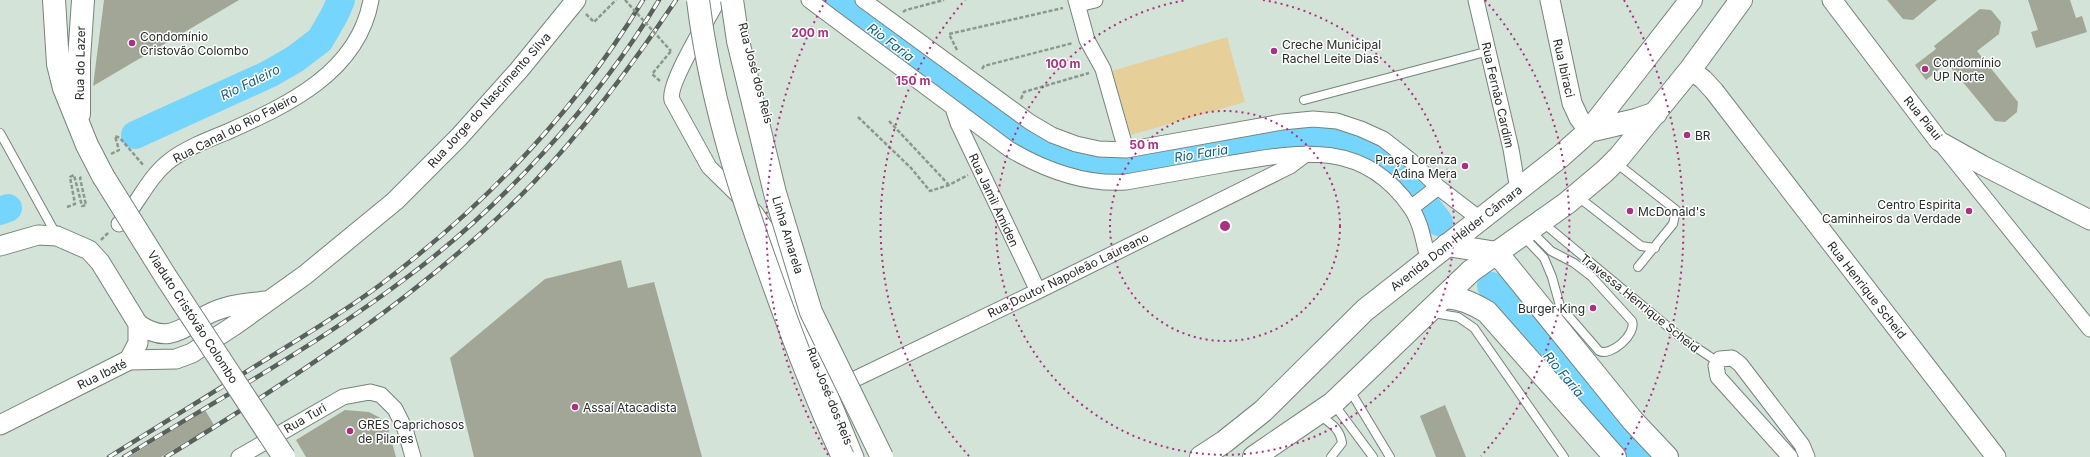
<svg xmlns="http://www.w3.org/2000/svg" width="2090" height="457" viewBox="0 0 2090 457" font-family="Inter,sans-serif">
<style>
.green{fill:#e6cf98}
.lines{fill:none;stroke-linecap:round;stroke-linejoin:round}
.river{stroke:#76d5fc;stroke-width:28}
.building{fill:#a1a697}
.service-casing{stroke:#75847a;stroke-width:10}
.minor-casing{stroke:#75847a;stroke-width:17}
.tertiary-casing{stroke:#75847a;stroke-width:21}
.primary-casing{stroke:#75847a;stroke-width:24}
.motorway-casing{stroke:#75847a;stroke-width:24}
.path{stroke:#8b978f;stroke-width:2.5;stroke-dasharray:4 2;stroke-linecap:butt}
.service{stroke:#fff;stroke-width:8}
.minor{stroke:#fff;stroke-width:15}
.tertiary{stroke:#fff;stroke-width:19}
.primary{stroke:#fff;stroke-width:22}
.motorway{stroke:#fff;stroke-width:22}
.rail-casing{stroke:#58615b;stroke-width:4.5}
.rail{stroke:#fff;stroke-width:3;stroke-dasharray:9;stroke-linecap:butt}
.primary-bridge-casing{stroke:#75847a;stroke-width:24;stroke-linecap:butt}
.motorway-bridge-casing{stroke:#75847a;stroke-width:24;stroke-linecap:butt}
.path-bridge{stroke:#8b978f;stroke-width:2.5;stroke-dasharray:4 2;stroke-linecap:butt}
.primary-bridge{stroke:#fff;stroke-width:22}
.motorway-bridge{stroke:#fff;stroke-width:22}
.ring{fill:none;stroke:#ab3081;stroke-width:2;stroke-dasharray:2 4}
.poi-dot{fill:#ab3081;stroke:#fff;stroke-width:1.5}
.labels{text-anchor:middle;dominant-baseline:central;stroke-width:3;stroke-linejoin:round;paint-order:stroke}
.poi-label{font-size:12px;fill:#262c28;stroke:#fff;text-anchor:start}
.street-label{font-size:12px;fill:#262c28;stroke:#fff}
.water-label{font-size:13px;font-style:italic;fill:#14607a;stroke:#fff}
.centre{fill:#ab3081;stroke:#fff;stroke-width:2}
.ring-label{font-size:12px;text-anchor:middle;font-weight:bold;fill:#ab3081;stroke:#fff;stroke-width:3;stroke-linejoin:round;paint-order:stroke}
</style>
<rect width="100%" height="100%" fill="#d3e3d8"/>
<path class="green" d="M1227 37 1245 102 1131 135 1112 71Z"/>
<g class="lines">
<path class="river" d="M835 0 1013 133 1044 151 1082 163 1120 166 1306 137 1338 139 1368 150 1398 169 1439 222
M135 135 269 74 295 59 320 40 335 14 341 0
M0 211 8 208
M1491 286 1577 390 1641 457"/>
</g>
<path class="building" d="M104 0H239L93 86Z
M1887 0H1937L1913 20 1903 19Z
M2028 0H2070L2076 18 2082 16 2087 32 2036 48 2031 32 2038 30Z
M1980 9 1991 10 2001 22 1999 34 1977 51 2018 102 2017 112 2005 122 1995 121 1947 63 1926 80 1915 65 1936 49 1934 46Z
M621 260 628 288 654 282 702 457H474L450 358 545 279Z
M1445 405 1466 457H1436L1420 416Z
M205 410 214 425 161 457H129Z
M345 410 369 412 386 421 396 457H306L296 440Z"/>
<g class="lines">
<g class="service-casing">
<path id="service" d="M1304 100 1489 51
M0 133 57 236
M1615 162 1676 210 1673 224 1638 267
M1577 196 1641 246 1655 248
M1542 222 1679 336 1718 362
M1523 236 1544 258 1552 277 1560 306 1599 351C1611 357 1637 334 1632 321L1591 276 1574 263 1551 251 1530 230
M1433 313 1458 317 1474 328 1564 457
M1349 389 1390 457
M1333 403 1373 457
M1318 414C1330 423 1340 428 1342 443L1331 457"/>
</g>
<g class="minor-casing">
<path id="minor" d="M718 0C709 18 667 84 672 100L709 167 755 212 769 233 800 322 856 457
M809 0 1009 149C1045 170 1084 185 1126 182 1160 176 1194 170 1227 164 1298 152 1363 138 1411 208 1421 222 1424 243 1428 259
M863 0 1030 122 1052 135 1076 144 1099 149 1126 150 1282 122 1313 119 1337 121 1361 129 1383 139 1411 161 1438 187 1481 220
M1076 0 1087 40 1103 69 1126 150
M1476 0 1511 149 1518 190
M1078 4 1095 0
M953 108 958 123 1038 291
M1943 146 2090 329
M1411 208 1438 187
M119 224C137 206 147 179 168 162 184 149 207 140 227 132 287 105 358 73 371 0
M828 392 1038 291 1290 166 1306 154
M239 457 343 397 370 392 381 395 395 409 405 429 413 457
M1790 457 1718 377 1716 366 1720 359 1732 358 1740 364 1802 445 1807 457"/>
</g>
<g class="tertiary-casing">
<path id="tertiary" d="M1550 0 1572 103 1579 118 1589 131
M1832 0 1939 141 1982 165 2090 220
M1690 70 1703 79 1714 91 1996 457
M0 246 38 235 57 236 89 250 100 262 138 324V343L129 360
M138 324C172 347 184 324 215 311 231 304 249 303 266 301
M0 425 129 360 176 359 192 353 235 325 305 275 395 201 459 137 519 70 576 0"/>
</g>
<g class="primary-casing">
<path id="primary" d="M54 0 58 64 64 88 87 145 103 176
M79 114V59L83 0
M1589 131 1636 120 1656 113
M1201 457 1224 442 1263 411 1365 310 1561 156 1589 131 1691 0
M1254 457 1333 403 1471 271 1567 203 1605 171 1620 156 1690 70 1741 0"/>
</g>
<g class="motorway-casing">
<path id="motorway" d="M1447 245 1497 253 1633 421 1667 457
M1444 297C1461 298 1472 303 1487 312L1615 457"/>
</g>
<path class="path" d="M903 12 906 10 944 0
M586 14 594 22 616 0
M957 50 949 34 1063 8
M982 69 984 66 1073 43
M660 81 652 74 671 51
M1021 99 1024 92 1089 73
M858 117 911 168 930 191 949 185 968 175
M889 121 949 185
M111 154 119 150 115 136 120 138 144 166
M67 207 75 204 70 177 74 175 82 206 86 205 80 178 83 176
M101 240 109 232"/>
<use href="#service" class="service"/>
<use href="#minor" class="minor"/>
<use href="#tertiary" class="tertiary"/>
<use href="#primary" class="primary"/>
<use href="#motorway" class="motorway"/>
<g class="rail-casing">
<path id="rail" d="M109 457C162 424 216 391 270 357 307 334 345 311 380 285 483 207 576 111 643 0
M124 457C217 400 314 347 402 281 499 210 597 103 659 0
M166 457C295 378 429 291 535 181 588 125 633 64 676 0"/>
</g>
<use href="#rail" class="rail"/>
<g class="primary-bridge-casing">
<path id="primary-bridge" d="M103 176 166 277 284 457"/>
</g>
<g class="motorway-bridge-casing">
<path id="motorway-bridge" d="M698 0C709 91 736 180 767 266 790 331 814 395 843 457
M732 0 738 41 775 193 811 312 882 457"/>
</g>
<path class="path-bridge" d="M625 0 671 51"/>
<use href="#primary-bridge" class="primary-bridge"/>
<use href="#motorway-bridge" class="motorway-bridge"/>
</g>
<g class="ring">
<circle cx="1225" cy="226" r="115"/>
<path d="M1263 0A229 229 0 1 1 1187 0"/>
<path d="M969 456A344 344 0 0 1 965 0M1485 0A344 344 0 0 1 1481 456"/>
<path d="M828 455A458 458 0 0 1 826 0M1624 0A458 458 0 0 1 1622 455"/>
</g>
<g class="poi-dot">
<circle cx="132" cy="43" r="4"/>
<circle cx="1274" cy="51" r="4"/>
<circle cx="1925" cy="69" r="4"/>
<circle cx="1687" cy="135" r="4"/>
<circle cx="1465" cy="166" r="4"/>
<circle cx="1630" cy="211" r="4"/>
<circle cx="1969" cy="211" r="4"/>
<circle cx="1593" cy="308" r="4"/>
<circle cx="575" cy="407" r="4"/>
<circle cx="350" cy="431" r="4"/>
</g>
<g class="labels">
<g class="poi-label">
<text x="140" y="36">Condomínio<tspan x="140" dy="14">Cristovão Colombo</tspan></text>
<text x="1282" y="44">Creche Municipal<tspan x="1282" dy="14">Rachel Leite Dias</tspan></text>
<text x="1933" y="62">Condomínio<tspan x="1933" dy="14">UP Norte</tspan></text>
<text x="1695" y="135">BR</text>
<text x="1457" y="159" text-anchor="end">Praça Lorenza<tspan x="1457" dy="14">Adina Mera</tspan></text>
<text x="1961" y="204" text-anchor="end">Centro Espirita<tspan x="1961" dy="14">Caminheiros da Verdade</tspan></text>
<text x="1638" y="211">McDonald's</text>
<text x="1585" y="308" text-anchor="end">Burger King</text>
<text x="583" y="407">Assaí Atacadista</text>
<text x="358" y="424">GRES Caprichosos<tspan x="358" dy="14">de Pilares</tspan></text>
</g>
<g class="street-label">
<text transform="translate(80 63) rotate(-89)">Rua do Lazer</text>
<text transform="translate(1564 68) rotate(77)">Rua Ibiraci</text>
<text transform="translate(756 73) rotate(75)">Rua José dos Reis</text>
<text transform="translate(1498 95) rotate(77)">Rua Fernão Cardim</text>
<text transform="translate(489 100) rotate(-48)">Rua Jorge do Nascimento Silva</text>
<text transform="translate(1923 118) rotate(51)">Rua Piauí</text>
<text transform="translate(235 128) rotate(-27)">Rua Canal do Rio Faleiro</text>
<text transform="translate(994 200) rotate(65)">Rua Jamil Amiden</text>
<text transform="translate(788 235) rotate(73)">Linha Amarela</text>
<text transform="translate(1456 238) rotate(-38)">Avenida Dom Hélder Câmara</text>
<text transform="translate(1068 275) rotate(-26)">Rua Doutor Napoleão Laureano</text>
<text transform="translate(1867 290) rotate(52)">Rua Henrique Scheid</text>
<text transform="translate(1640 303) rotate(39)">Travessa Henrique Scheid</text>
<text transform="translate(193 317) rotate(57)">Viaduto Cristóvão Colombo</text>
<text transform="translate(102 374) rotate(-26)">Rua Ibaté</text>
<text transform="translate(830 396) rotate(68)">Rua José dos Reis</text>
<text transform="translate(305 418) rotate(-30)">Rua Turi</text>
</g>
<g class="water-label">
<text transform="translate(891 42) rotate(37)">Rio Faria</text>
<text transform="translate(250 82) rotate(-26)">Rio Faleiro</text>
<text transform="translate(1201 153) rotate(-9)">Rio Faria</text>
<text transform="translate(1564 374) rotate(50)">Rio Faria</text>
</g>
</g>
<circle cx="1225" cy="226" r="6" class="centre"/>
<g class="ring-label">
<text x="810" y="37">200 m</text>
<text x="1063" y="68">100 m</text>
<text x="913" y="85">150 m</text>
<text x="1144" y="149">50 m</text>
</g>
</svg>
